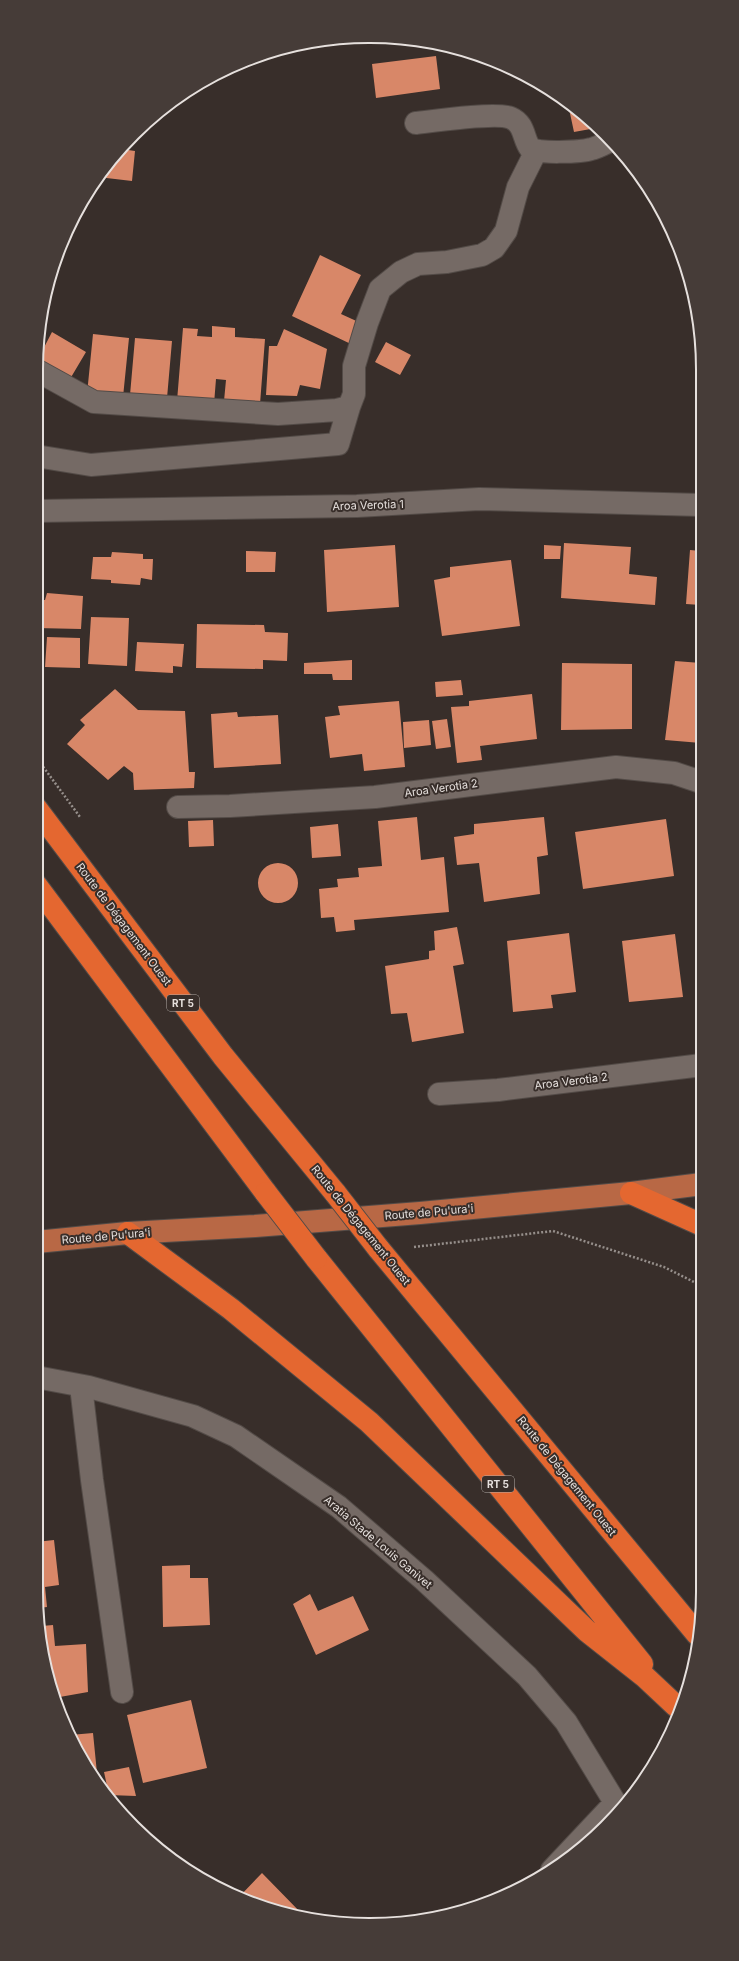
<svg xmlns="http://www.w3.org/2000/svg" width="739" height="1961" viewBox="0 0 739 1961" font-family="Inter,sans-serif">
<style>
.building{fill:#d88768}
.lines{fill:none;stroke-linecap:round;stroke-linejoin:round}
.minor-casing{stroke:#534b47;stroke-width:24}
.major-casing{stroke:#534b47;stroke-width:24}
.highway-casing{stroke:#534b47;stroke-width:24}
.path{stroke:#968f8b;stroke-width:2.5;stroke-dasharray:2 2;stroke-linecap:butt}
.minor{stroke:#756a65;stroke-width:22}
.major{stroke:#b86845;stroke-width:22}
.highway{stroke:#e46730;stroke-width:22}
.highway-bridge-casing{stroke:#534b47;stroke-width:24;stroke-linecap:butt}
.highway-bridge{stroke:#e46730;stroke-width:22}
.labels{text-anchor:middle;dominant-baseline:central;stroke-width:4;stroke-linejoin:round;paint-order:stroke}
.shield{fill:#382e2a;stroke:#b2aba7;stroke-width:1}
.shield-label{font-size:10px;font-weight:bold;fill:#e6e0dd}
.street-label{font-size:11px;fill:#e6e0dd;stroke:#382e2a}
.rim{fill:none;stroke:#e6e0dd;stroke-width:2}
</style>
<rect width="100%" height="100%" fill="#382e2a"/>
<path class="building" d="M436 56 440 89 376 98 372 64Z
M568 104 583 117 596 128 574 132Z
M121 149 135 151 132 181 98 177 105 166Z
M320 255 361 275 341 314 363 324 353 345 292 316Z
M212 326 235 328V337L265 339 260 404 224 401 226 380 216 379 214 404 177 401 183 328 198 329 197 336 212 337Z
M284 329 327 349 320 389 300 385 297 396 266 395 269 346H277Z
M52 332 86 352 70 379 37 361Z
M93 334 129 338 123 397 87 394Z
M135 338 172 341 167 398 130 395Z
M386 342 411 355 400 375 375 362Z
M564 543 631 547 629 574 657 577 655 605 561 598Z
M395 545 399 607 327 612 324 550Z
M544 545 561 546 560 559H544Z
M690 550 701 551V605L686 604Z
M246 551 276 552 275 572H246Z
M112 552 143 554V559H153L152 580 141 578 140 585 111 583V580L91 579 93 557H111Z
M511 560 520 626 442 636 434 580 450 577V567Z
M47 593 83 596 81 629 36 628V600H45Z
M91 617 129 618 127 666 88 664Z
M197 624 264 625 265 632 288 633 287 661 263 660V669L196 668Z
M47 637 80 638V668L45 667Z
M137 642 184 644 182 667 173 666V673L135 671Z
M352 660V680H333L332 674H304V663Z
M675 661 701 663V743L665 740Z
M562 663 632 664V729L561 730Z
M461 680 463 695 436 697 435 682Z
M115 689 138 710 185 711 189 772H195L194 788 134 790 133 773 124 766 108 780 67 744 85 725 80 720Z
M532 694 537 739 480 746 482 760 457 763 451 707 469 706V701Z
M399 701 405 767 364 771 362 754 330 758 325 717 340 715 338 706Z
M237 712 238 717 278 715 281 764 214 768 211 714Z
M447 719 451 747 436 749 432 721Z
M429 720 431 745 404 748 403 722Z
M417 817 421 860 444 857 449 912 354 920 355 930 336 932 334 917 321 918 319 889 338 887 337 879 359 877 358 868 382 866 378 821Z
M544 817 548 855 537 857 540 894 484 902 479 863 457 865 454 837 474 834V824Z
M666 819 674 876 583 889 575 832Z
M213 820 214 846 189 847 188 821Z
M338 824 341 856 312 858 310 827Z
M258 883a20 20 0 1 1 40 0a20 20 0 1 1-40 0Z
M457 927 464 964 453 966 464 1033 412 1042 407 1013 391 1014 385 966 429 959V951L435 950 434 931Z
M569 933 576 992 551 995 553 1008 513 1012 507 941Z
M675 934 683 997 629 1002 622 941Z
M36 1468 42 1491 36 1492Z
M54 1540 59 1585 45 1587 47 1607 39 1608 36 1591V1542Z
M190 1565V1578H208L210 1625 163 1627 162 1566Z
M310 1594 318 1611 353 1596 369 1630 316 1655 293 1604Z
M53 1625 55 1646 86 1644 88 1692 54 1698 42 1626Z
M191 1700 207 1768 143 1783 127 1715Z
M93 1733 98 1783 81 1758 70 1735Z
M129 1767 136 1796 109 1795 104 1772Z
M262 1873 303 1915 301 1916 263 1907 239 1897Z"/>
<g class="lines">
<g class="minor-casing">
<path id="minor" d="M416 123C433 121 497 112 511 118 525 124 523 139 530 148 535 154 582 152 591 149 597 148 604 144 610 141
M36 370 94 402 278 414 337 410 349 407 354 394V366L367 323 380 289 401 272 418 264 447 262 482 255 494 248 506 231 518 187 536 151
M36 456 91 465 338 444 349 407
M36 511 357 506 479 499 701 505
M178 807 230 806 375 797 616 767 674 773 701 782
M439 1094 498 1090 702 1065
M36 1377 89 1387 193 1416 236 1436 339 1507 424 1580 527 1676 566 1722 619 1809
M81 1386 92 1480 122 1692
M552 1870 615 1803"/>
</g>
<g class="major-casing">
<path id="major" d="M36 1242 128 1233 255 1226 420 1213 631 1193 702 1184"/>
</g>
<g class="highway-casing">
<path id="highway" d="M36 808 223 1056 336 1194
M36 885 266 1193
M631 1193 702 1225
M128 1233 231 1309 369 1422 587 1631 644 1676 676 1706
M378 1248 697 1634
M316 1258 642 1664"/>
</g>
<path class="path" d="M36 757 80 817
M414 1247 553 1231 664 1267 702 1286"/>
<use href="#minor" class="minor"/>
<use href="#major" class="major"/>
<use href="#highway" class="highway"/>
<g class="highway-bridge-casing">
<path id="highway-bridge" d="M266 1193 316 1258
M336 1194 378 1248"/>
</g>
<use href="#highway-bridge" class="highway-bridge"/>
</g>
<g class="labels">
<g class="shield">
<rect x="167" y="995" width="32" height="16" rx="3"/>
<rect x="482" y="1476" width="32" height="16" rx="3"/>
</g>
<g class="shield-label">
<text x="183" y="1003">RT 5</text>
<text x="498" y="1484">RT 5</text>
</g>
<g class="street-label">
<text transform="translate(368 505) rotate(-2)">Aroa Verotia 1</text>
<text transform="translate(441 788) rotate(-8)">Aroa Verotia 2</text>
<text transform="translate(124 924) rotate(53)">Route de Dégagement Ouest</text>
<text transform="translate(571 1081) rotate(-7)">Aroa Verotia 2</text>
<text transform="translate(429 1212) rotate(-5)">Route de Pu'ura'i</text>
<text transform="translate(361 1225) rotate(51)">Route de Dégagement Ouest</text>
<text transform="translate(106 1236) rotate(-5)">Route de Pu'ura'i</text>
<text transform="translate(567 1476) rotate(51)">Route de Dégagement Ouest</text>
<text transform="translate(378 1542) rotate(40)">Aratia Stade Louis Ganivet</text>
</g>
</g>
<path d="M0 0H739V1961H0ZM369 43H370A326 326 0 0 1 696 369V1592A326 326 0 0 1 370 1918H369A326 326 0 0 1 43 1592V369A326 326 0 0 1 369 43Z" fill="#463c38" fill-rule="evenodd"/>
<path class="rim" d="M369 43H370A326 326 0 0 1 696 369V1592A326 326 0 0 1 370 1918H369A326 326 0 0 1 43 1592V369A326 326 0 0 1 369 43Z"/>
</svg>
